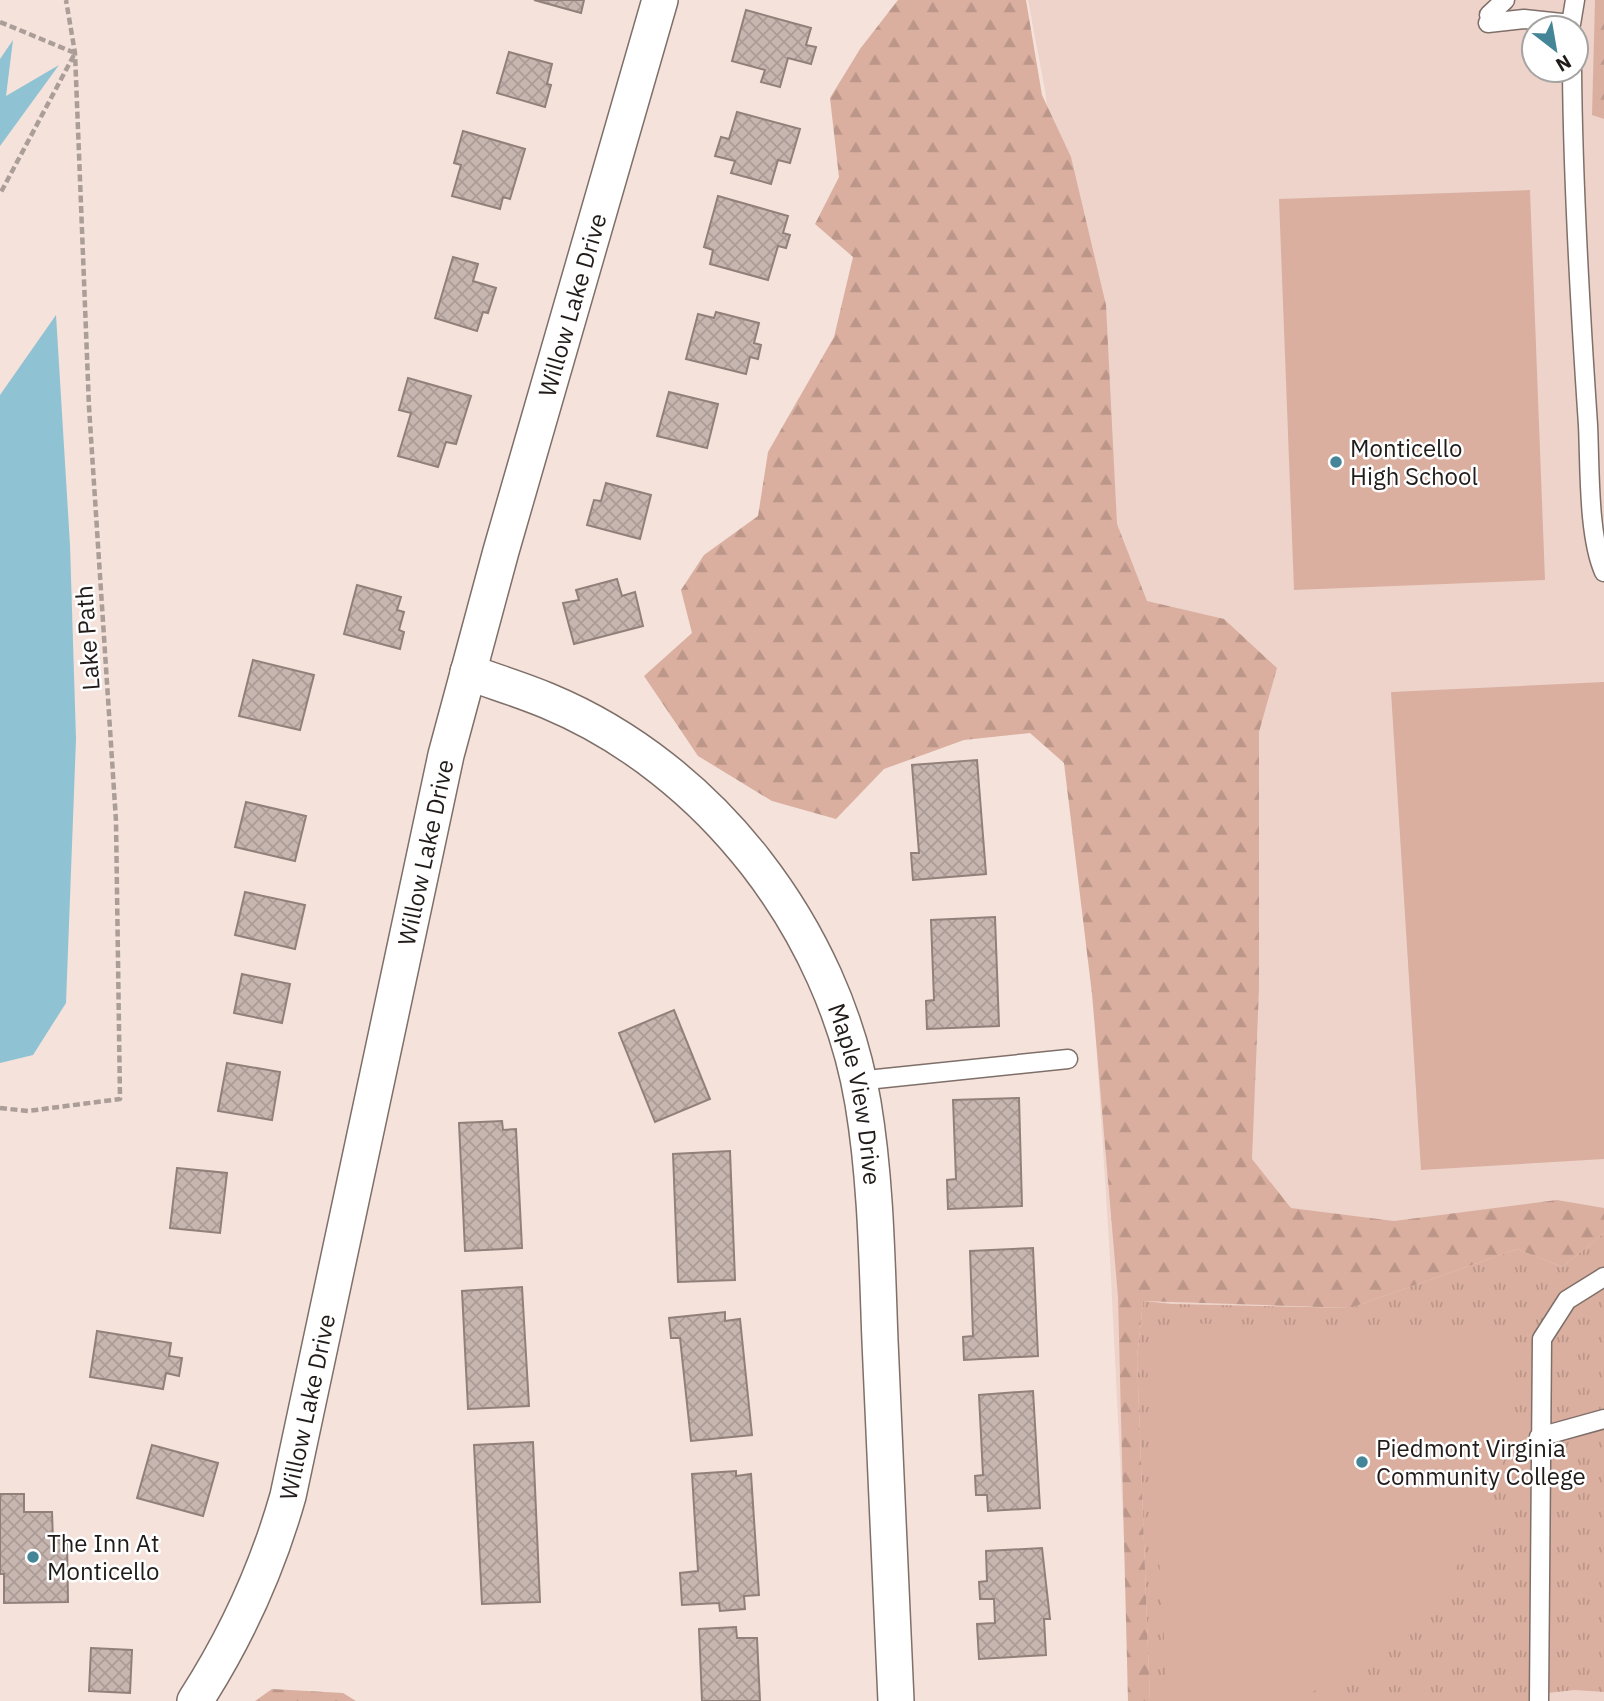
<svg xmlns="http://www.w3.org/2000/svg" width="1604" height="1701" viewBox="0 0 1604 1701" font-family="'IBM Plex Sans',sans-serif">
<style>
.built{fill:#eed3ca;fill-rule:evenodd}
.grass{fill:url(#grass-tufts)}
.forest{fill:url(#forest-firs)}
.pitch{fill:#daafa0}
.water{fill:#8fc2d3}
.building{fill:url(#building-cross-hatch);stroke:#91807a;stroke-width:2}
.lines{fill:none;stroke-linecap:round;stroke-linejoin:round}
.lane-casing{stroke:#7f6f69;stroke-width:21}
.street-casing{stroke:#7f6f69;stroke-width:38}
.path{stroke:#ab9d98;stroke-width:4.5;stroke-dasharray:7 3.5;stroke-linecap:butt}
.lane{stroke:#fff;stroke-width:18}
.street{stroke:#fff;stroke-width:35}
.poi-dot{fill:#458598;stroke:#fff;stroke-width:2.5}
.labels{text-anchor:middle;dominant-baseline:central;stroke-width:5;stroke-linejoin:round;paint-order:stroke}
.street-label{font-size:24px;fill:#211b19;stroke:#fff}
.poi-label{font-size:24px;fill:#211b19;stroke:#fff;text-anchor:start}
</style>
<defs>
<pattern id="grass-tufts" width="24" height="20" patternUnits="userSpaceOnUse" patternTransform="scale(1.75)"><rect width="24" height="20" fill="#daafa0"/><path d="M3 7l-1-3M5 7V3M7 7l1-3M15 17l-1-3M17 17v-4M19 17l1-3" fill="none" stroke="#bb9689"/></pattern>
<pattern id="forest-firs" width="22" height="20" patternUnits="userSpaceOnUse" patternTransform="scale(1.75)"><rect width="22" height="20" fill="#daafa0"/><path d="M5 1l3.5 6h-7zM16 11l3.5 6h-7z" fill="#bb9689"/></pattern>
<pattern id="building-cross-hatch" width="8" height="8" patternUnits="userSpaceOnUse" patternTransform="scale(1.75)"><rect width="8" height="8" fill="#c7b5af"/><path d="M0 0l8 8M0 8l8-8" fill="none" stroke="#ab9b96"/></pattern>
</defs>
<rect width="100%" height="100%" fill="#f4e2db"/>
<path class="built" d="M1028 0H1604V1701H1132L1110 1258 1074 696 1062 229 1045 90ZM1534 28H1576V70H1534Z"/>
<path class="grass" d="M1604 1233V1692L1575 1690 1538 1694 1539 1701H1150L1137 1358 1143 1301 1172 1304 1350 1308 1517 1249 1562 1267Z"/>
<path class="forest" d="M898 0H1026L1042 95 1071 157 1106 305 1117 524 1147 601 1224 619 1277 668 1259 732V989L1252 1159 1291 1208 1394 1221 1557 1200 1604 1208V1233L1562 1267 1517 1249 1350 1308 1143 1301 1137 1358 1150 1701H1128L1118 1297 1092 994 1064 763 1030 733 964 740 884 769 836 819 772 801 698 756 644 676 692 633 681 590 704 555 758 516 768 452 834 337 853 257 815 224 839 177 830 98 860 49Z
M1595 0H1604V119L1592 115Z
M272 1689 343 1693 356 1701H255Z"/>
<path class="pitch" d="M1530 190 1545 580 1294 590 1279 199Z
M1604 682V1159L1421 1170 1391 692Z
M1175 1323 1513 1330C1527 1460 1473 1584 1366 1660 1344 1675 1313 1696 1285 1701 1274 1701 1260 1701 1248 1701 1221 1701 1195 1701 1168 1701L1146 1350Z"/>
<path class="water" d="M13 40 6 96 59 65 0 146V59Z
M56 315 70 545 76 739 66 1003 33 1055 0 1063V395Z"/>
<path class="building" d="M534 0H584L581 13Z
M746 10 811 28 806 45 816 47 811 64 788 58 780 87 761 82 765 70 732 61Z
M509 52 552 64 547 84 551 85 545 107 497 93Z
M737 112 800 129 790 163 778 160 771 184 731 173 735 161 715 156 721 137 729 139Z
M463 131 525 149 510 199 503 197 500 209 452 196 461 165 454 163Z
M718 196 788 216 783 233 790 235 786 248 778 246 768 280 710 264 713 250 704 247Z
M453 257 478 264 473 281 496 288 488 313 483 312 477 331 435 318Z
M716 312 759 323 754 343 761 345 758 359 750 357 746 374 686 359 698 314 714 318Z
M408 378 471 396 456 444 446 442 438 467 398 456 411 413 399 410Z
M669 392 718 404 707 448 657 436Z
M606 483 651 495 640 539 587 525 594 500 601 501Z
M617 579 622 596 635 592 643 626 574 644 563 603 579 600 576 590Z
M357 585 401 597 397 610 404 612 399 630 404 632 400 649 344 634Z
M253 660 314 675 300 730 239 716Z
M977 760 986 874 913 880 911 853H919L912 765Z
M246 802 306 816 295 861 235 847Z
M245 892 305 905 295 949 235 935Z
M995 917 999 1026 927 1029 926 1001 934 1000 931 920Z
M242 974 290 984 282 1023 234 1013Z
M674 1010 710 1099 655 1122 619 1033Z
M227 1063 280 1072 272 1120 218 1111Z
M1019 1098 1022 1206 948 1209 947 1180 956 1179 953 1100Z
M502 1121 503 1130 516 1129 522 1248 465 1251 459 1123Z
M730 1151 735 1280 678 1282 673 1154Z
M177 1168 227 1173 220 1233 170 1228Z
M1033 1248 1038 1356 964 1360 963 1337 973 1336 970 1251Z
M522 1287 529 1406 468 1409 462 1291Z
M725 1312V1321L740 1319 752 1435 691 1441 680 1338H671L669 1318Z
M97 1331 171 1343 169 1356 182 1358 179 1376 166 1373 163 1389 90 1377Z
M1033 1391 1040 1508 988 1511 987 1495H976L975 1476 983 1475 979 1395Z
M533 1442 540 1602 482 1604 474 1445Z
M152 1445 218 1463 203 1516 137 1498Z
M736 1471V1476L751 1474 759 1595 744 1596 745 1609 720 1611 719 1603 682 1605 680 1573 698 1571 692 1474Z
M0 1494H24V1512H52L53 1540 67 1539 68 1602 4 1603V1574H0Z
M1042 1548 1050 1619H1044L1046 1655 979 1659 977 1624 995 1623 994 1599H980L979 1582 987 1581 986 1551Z
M736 1627 737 1638H757L760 1701H702L699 1629Z
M91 1648 132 1650 130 1693 89 1691Z"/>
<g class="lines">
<g class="lane-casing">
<path id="lane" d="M1489 15 1505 0
M1488 23 1524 19 1571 24 1575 0
M1572 70C1573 189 1580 307 1588 425 1590 467 1588 536 1604 572
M857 1081 1068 1059
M1539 1437 1604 1419
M1539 1701 1542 1339 1567 1300 1604 1277"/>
</g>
<g class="street-casing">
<g id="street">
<path id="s1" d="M468 672C495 682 522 690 548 701 711 769 834 930 863 1103 876 1181 877 1262 880 1341 886 1461 891 1581 896 1701"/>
<path id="s2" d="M195 1701C237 1636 267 1570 288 1496L446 755 501 551 660 0"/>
</g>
</g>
<path class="path" d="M0 22 75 53 0 194
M0 1108 28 1111 120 1099 116 821 89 407 75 53 66 0"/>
<use href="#lane" class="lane"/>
<use href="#street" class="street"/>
</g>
<g class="poi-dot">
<circle cx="1336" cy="462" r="7"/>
<circle cx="1362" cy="1462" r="7"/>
<circle cx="33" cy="1557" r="7"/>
</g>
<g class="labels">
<g class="street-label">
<text stroke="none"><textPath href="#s2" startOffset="1451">Willow Lake Drive</textPath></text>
<text transform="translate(87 638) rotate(-94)">Lake Path</text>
<text stroke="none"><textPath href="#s2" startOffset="884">Willow Lake Drive</textPath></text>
<text stroke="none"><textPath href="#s1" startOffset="607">Maple View Drive</textPath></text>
<text stroke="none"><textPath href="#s2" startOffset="317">Willow Lake Drive</textPath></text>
</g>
<g class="poi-label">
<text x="1350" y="448">Monticello<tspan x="1350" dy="28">High School</tspan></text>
<text x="1376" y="1448">Piedmont Virginia<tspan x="1376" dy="28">Community College</tspan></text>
<text x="47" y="1543">The Inn At<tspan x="47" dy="28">Monticello</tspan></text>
</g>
</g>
<g transform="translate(1555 49) rotate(149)"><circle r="33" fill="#ffffff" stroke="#a6a4a3" stroke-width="2"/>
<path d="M0-5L12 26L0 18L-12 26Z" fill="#458598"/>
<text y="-10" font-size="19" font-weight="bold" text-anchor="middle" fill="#211b19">N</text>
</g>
</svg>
